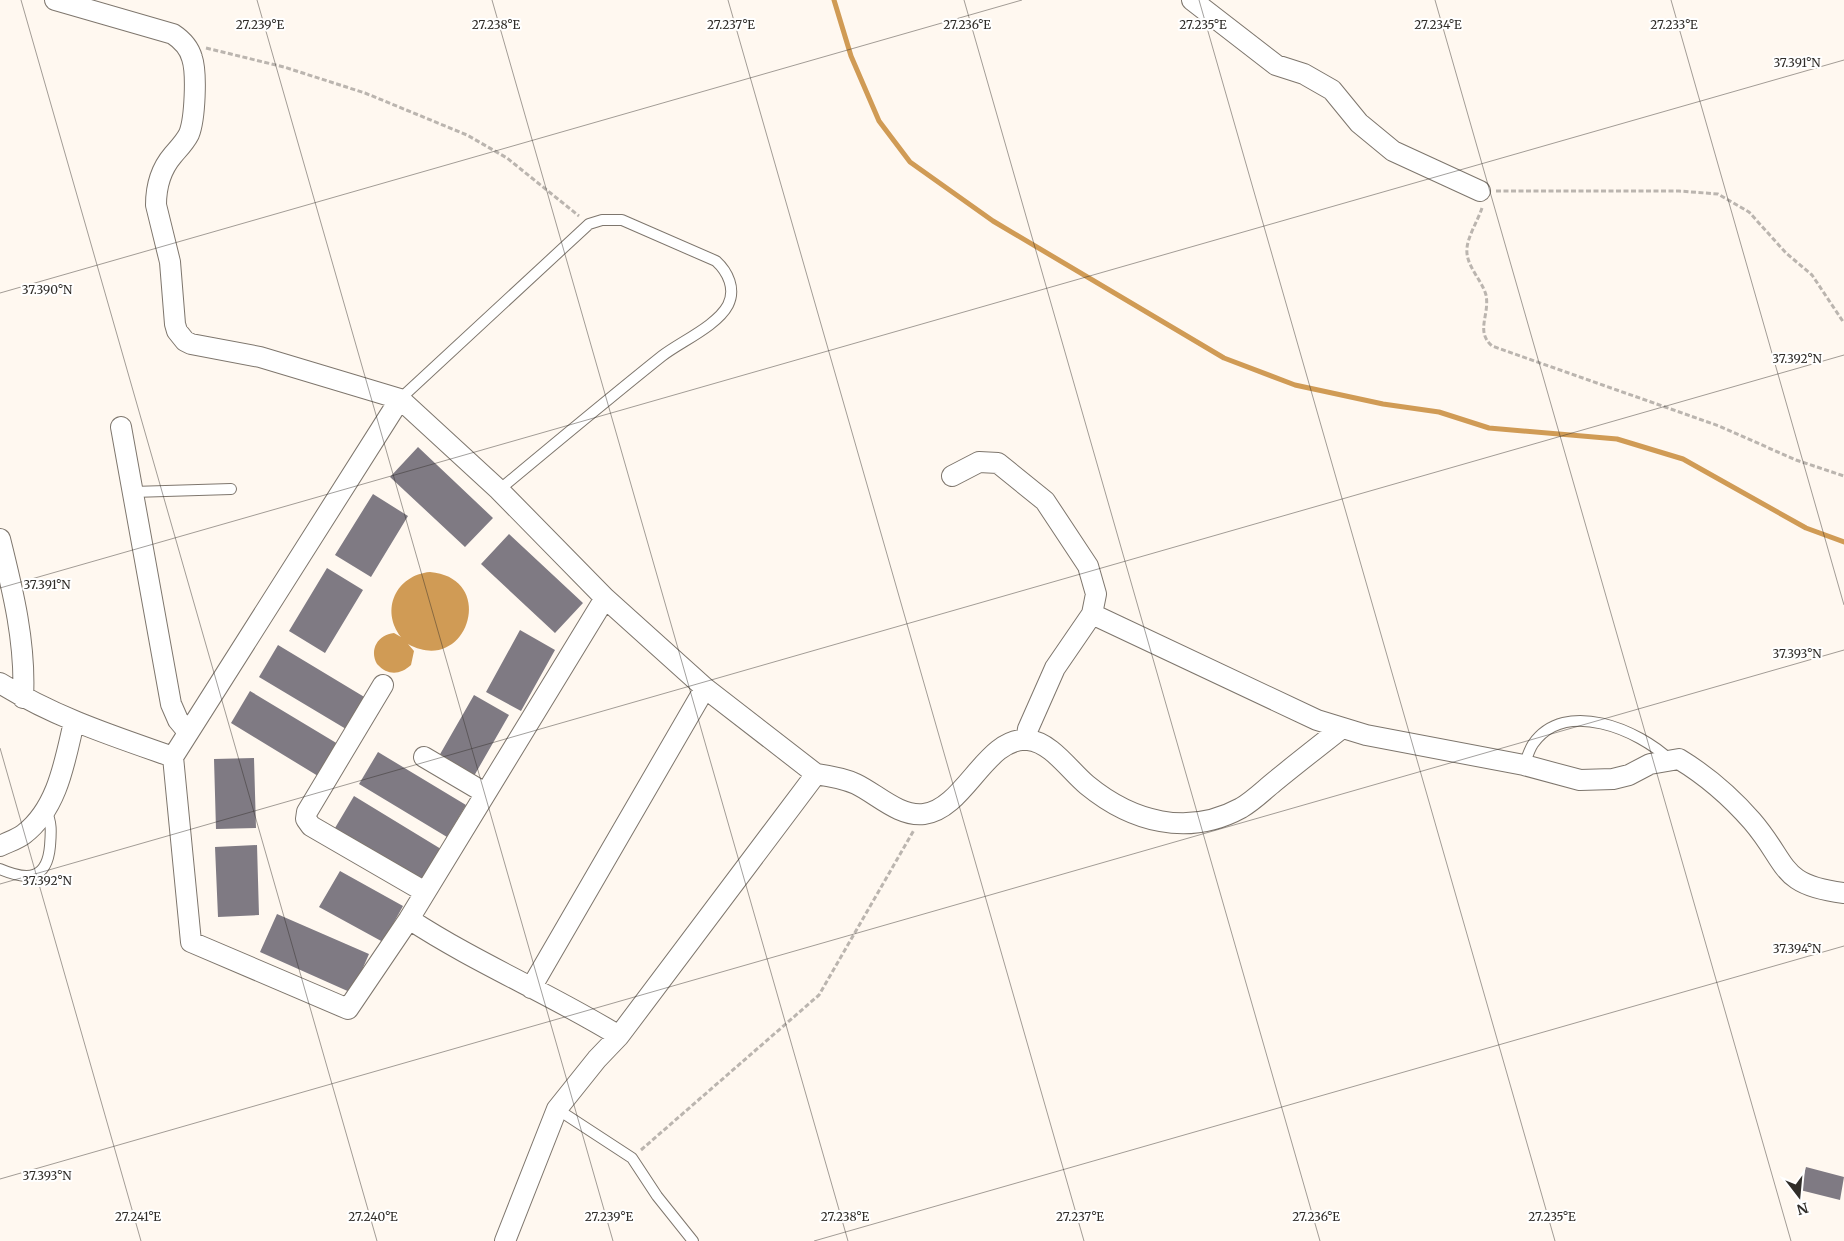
<svg xmlns="http://www.w3.org/2000/svg" width="1844" height="1241" viewBox="0 0 1844 1241" font-family="Merriweather,serif">
<style>
.water{fill:#d09b55}
.lines{fill:none;stroke-linecap:round;stroke-linejoin:round}
.stream{stroke:#d09b55;stroke-width:5}
.building{fill:#7f7a83}
.lane-casing{stroke:#7e766d;stroke-width:12}
.street-casing{stroke:#7e766d;stroke-width:22}
.path{stroke:#bbb5af;stroke-width:3;stroke-dasharray:5 2.5;stroke-linecap:butt}
.lane{stroke:#fff;stroke-width:10}
.street{stroke:#fff;stroke-width:20}
.ticks{fill:none;stroke:#302d29;stroke-width:1;stroke-opacity:0.45}
.ticks-label{font-size:12px;text-anchor:middle;fill:#302d29;stroke:#fff;stroke-width:4;stroke-linejoin:round;paint-order:stroke}
</style>
<rect width="100%" height="100%" fill="#fff8f0"/>
<path class="water" d="M430 572C499 578 467 677 408 644L414 651 411 665C400 675 388 676 377 664 369 649 378 635 394 633L401 637C380 610 396 575 430 572Z"/>
<g class="lines">
<path class="stream" d="M834 0 851 56 879 121 910 162 993 221 1224 358 1295 385 1383 404 1439 412 1489 428 1617 439 1683 459 1806 528 1844 542"/>
</g>
<path class="building" d="M418 447 493 518 465 547 390 477Z
M373 494 408 516 371 577 335 555Z
M509 534 583 603 555 633 481 564Z
M327 568 363 590 325 653 289 631Z
M520 630 555 650 521 711 486 692Z
M278 645 366 698 346 729 259 677Z
M250 691 338 744 318 776 231 723Z
M474 695 509 715 474 776 439 756Z
M378 752 466 805 447 837 359 784Z
M254 758 256 828 216 829 214 759Z
M354 796 441 849 422 881 335 828Z
M257 845 259 915 218 917 215 847Z
M340 871 403 906 383 942 319 907Z
M277 914 369 954 352 993 260 952Z
M1806 1167 1844 1177 1840 1200 1800 1190Z"/>
<g class="lines">
<g class="lane-casing">
<path id="lane" d="M400 399 589 224 602 220H622L716 261C728 272 736 289 728 305 717 326 680 342 662 356 607 400 553 445 499 490
M133 492 231 489
M1524 765C1527 758 1529 750 1533 744 1565 698 1639 730 1670 760
M0 869C28 881 47 880 50 846 51 833 52 822 46 811
M557 1109 632 1158 657 1196 693 1241"/>
</g>
<g class="street-casing">
<path id="street" d="M55 0 173 34C182 40 189 47 192 58 197 73 195 119 189 134 185 142 179 148 173 155 161 169 156 187 156 205L170 262 175 324 177 331 185 341 191 344 260 357 400 399 499 490 605 598
M1192 0 1276 65 1304 74 1332 90 1359 123 1393 151 1480 191
M400 399 173 757 191 942 348 1009 409 919
M121 427 171 704 178 720 188 732
M952 476 979 462 998 463 1045 501 1088 566 1096 594 1092 614 1055 668 1028 729 1026 740
M0 539C13 591 26 644 23 698
M1092 614 1317 720 1366 735 1524 765 1580 780 1613 779 1629 775 1650 764 1679 759C1707 776 1731 797 1752 821 1789 864 1778 885 1844 893
M0 683C54 717 113 736 173 757
M383 685 307 812 306 819 311 826 425 892
M424 757 485 793
M816 774C830 776 843 778 856 784 877 794 899 817 924 814 965 809 986 736 1028 740 1051 742 1070 771 1087 785 1132 822 1188 837 1241 808 1253 801 1263 791 1274 782 1296 764 1319 746 1342 728
M0 846C8 842 18 839 24 834 58 808 65 760 74 722
M531 988 705 688
M505 1241 557 1109 597 1059 619 1036C551 994 476 963 409 919L605 598 705 688 816 774 619 1036"/>
</g>
<path class="path" d="M206 48 284 67 365 93 467 135 507 158 579 216
M1496 191H1679L1718 194 1749 212 1786 253 1812 275 1844 323
M1482 208C1478 220 1468 236 1467 248 1465 265 1482 280 1486 295 1490 315 1475 331 1492 346L1719 426 1796 460 1844 476
M641 1150 819 995 914 830"/>
<use href="#lane" class="lane"/>
<use href="#street" class="street"/>
</g>
<path class="ticks" d="M21 0 377 1241M257 0 613 1241M492 0 848 1241M728 0 1084 1241M964 0 1320 1241M1199 0 1555 1241M1435 0 1791 1241M1671 0 1844 605M0 293 1022 0M0 588 1844 60M0 748 141 1241M0 884 1844 355M0 1179 1844 650M814 1241 1844 946"/>
<g class="ticks-label">
<text x="260" y="29">27.239°E</text>
<text x="496" y="29">27.238°E</text>
<text x="731" y="29">27.237°E</text>
<text x="967" y="29">27.236°E</text>
<text x="1203" y="29">27.235°E</text>
<text x="1438" y="29">27.234°E</text>
<text x="1674" y="29">27.233°E</text>
<text x="1797" y="67">37.391°N</text>
<text x="47" y="294">37.390°N</text>
<text x="1797" y="363">37.392°N</text>
<text x="47" y="589">37.391°N</text>
<text x="1797" y="658">37.393°N</text>
<text x="47" y="885">37.392°N</text>
<text x="1797" y="953">37.394°N</text>
<text x="47" y="1180">37.393°N</text>
<text x="138" y="1221">27.241°E</text>
<text x="373" y="1221">27.240°E</text>
<text x="609" y="1221">27.239°E</text>
<text x="845" y="1221">27.238°E</text>
<text x="1080" y="1221">27.237°E</text>
<text x="1316" y="1221">27.236°E</text>
<text x="1552" y="1221">27.235°E</text>
</g>
<g transform="translate(1799 1196) rotate(164)" stroke="#ffffff" stroke-width="4" paint-order="stroke">
<path d="M0-4L9 19L0 12L-9 19Z" fill="#302d29"/>
<text y="-8" font-size="14" font-weight="bold" text-anchor="middle" fill="#302d29">N</text>
</g>
</svg>
